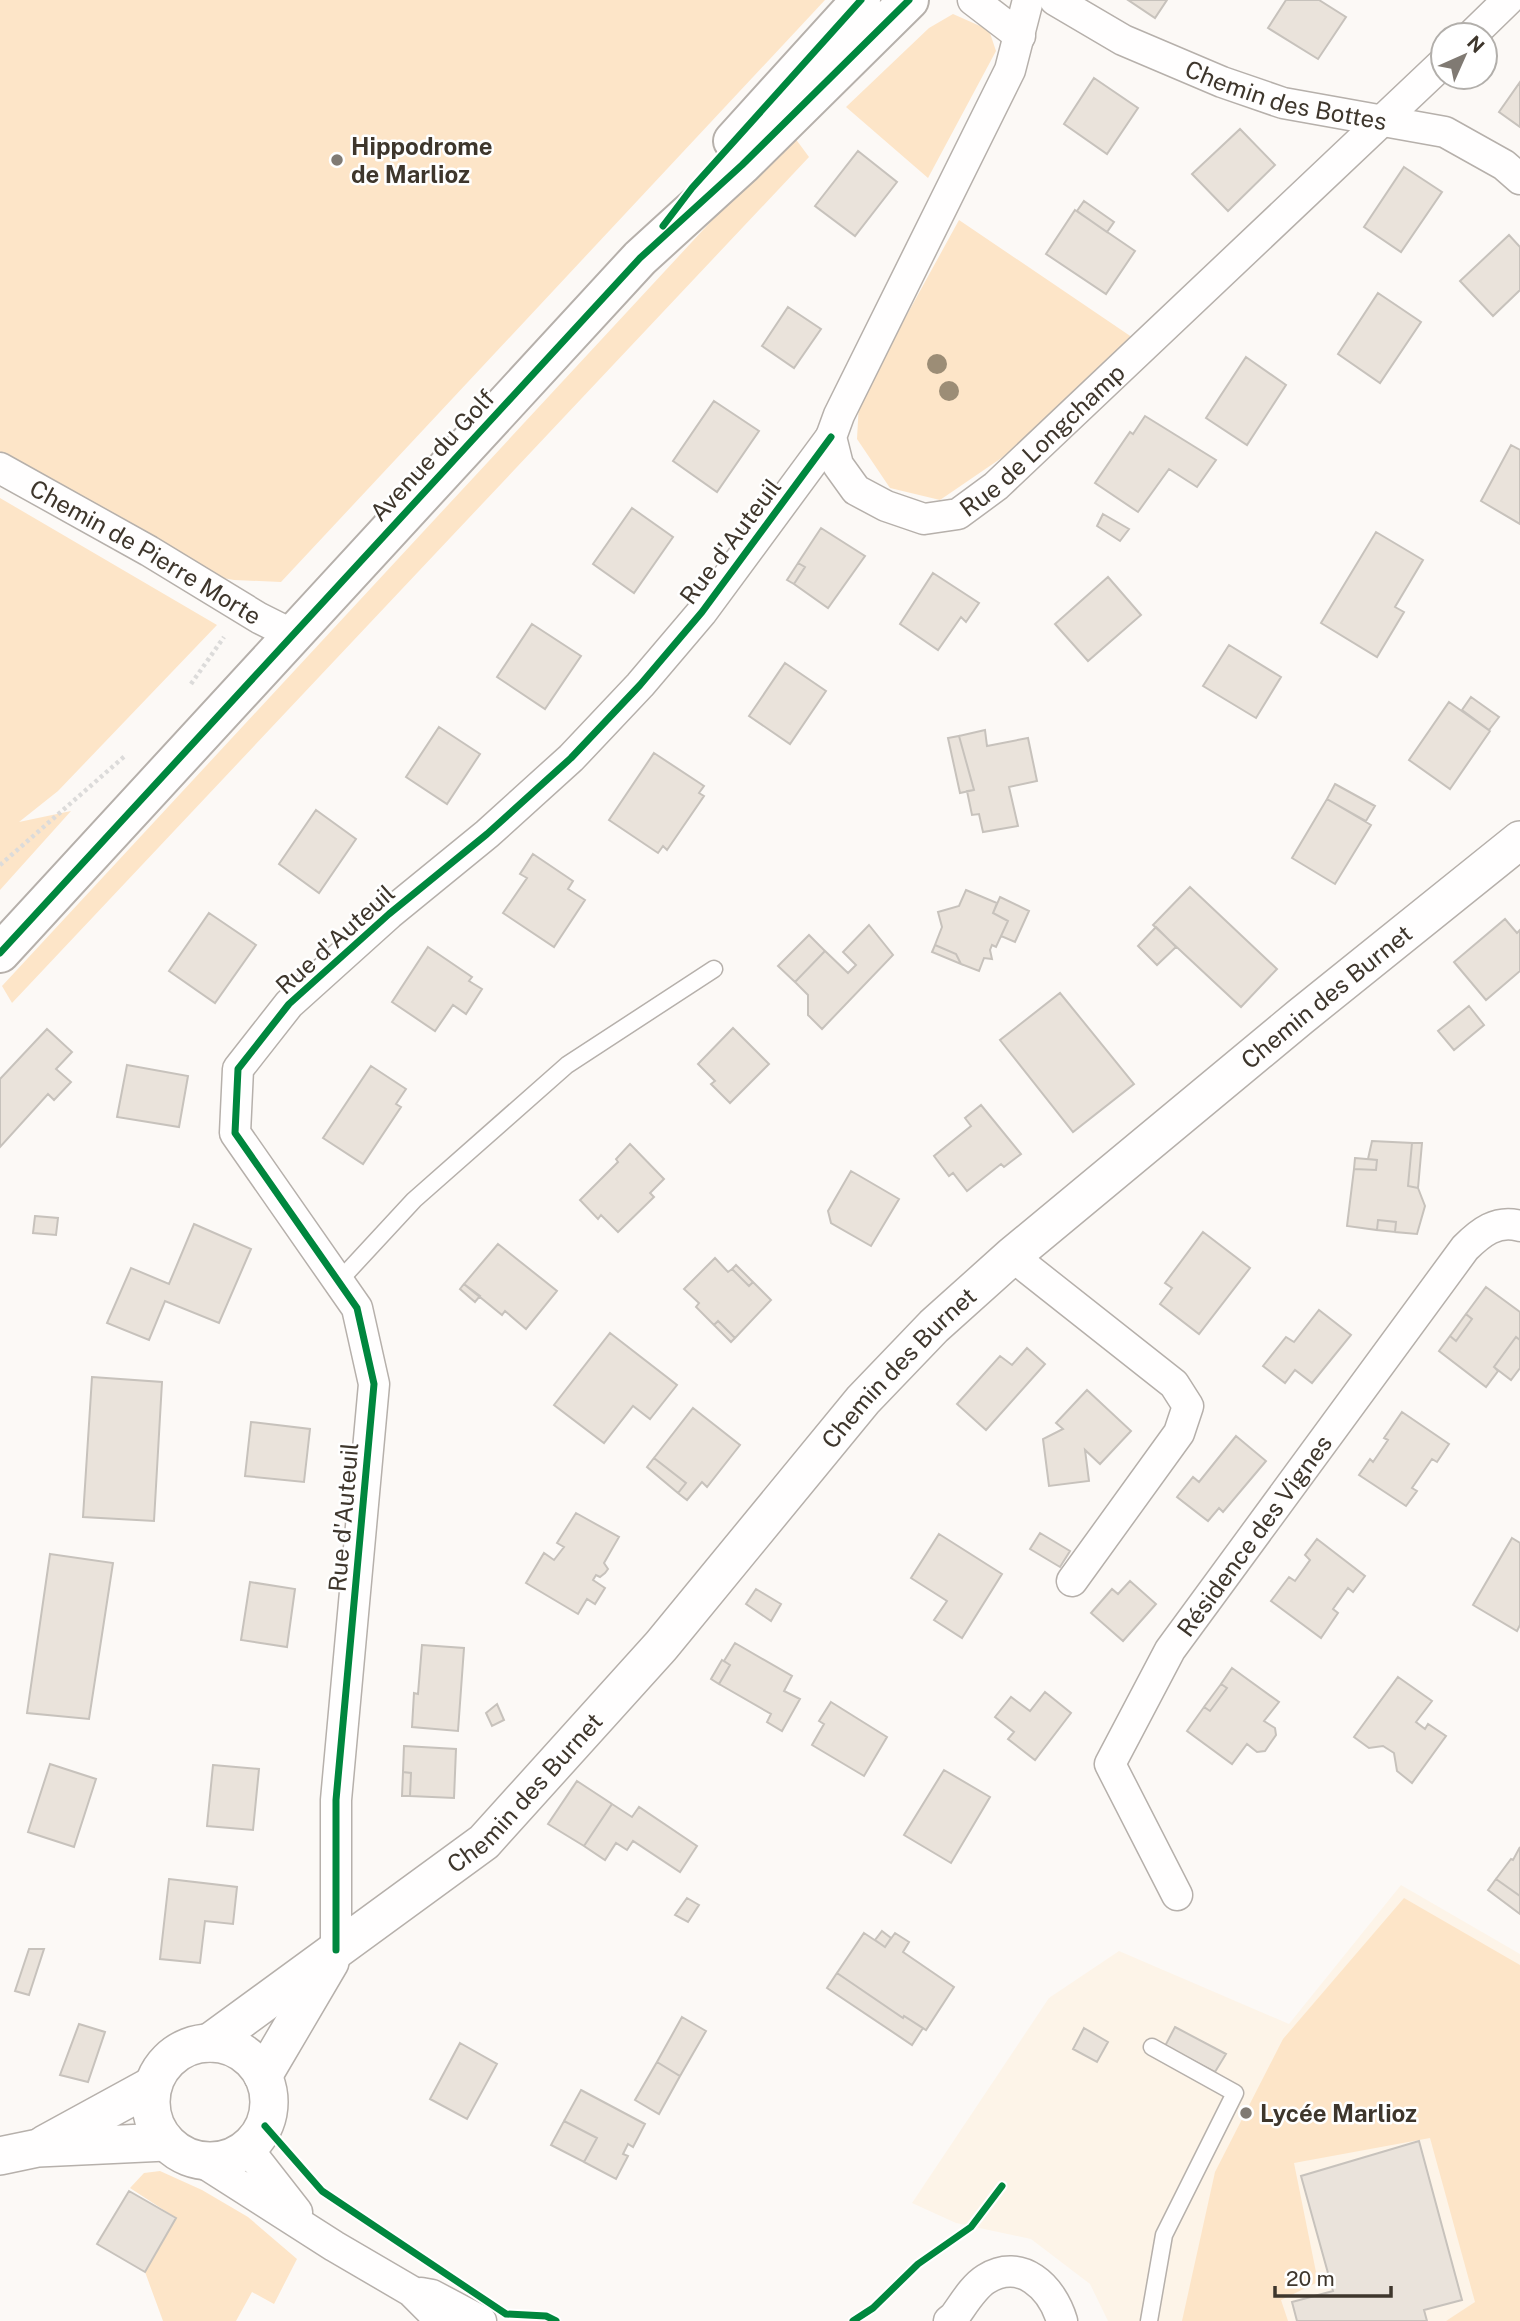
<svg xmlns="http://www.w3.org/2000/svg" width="1520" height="2321" viewBox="0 0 1520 2321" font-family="'Public Sans',sans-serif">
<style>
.built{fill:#fdf4e8}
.green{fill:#fde5c8}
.building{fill:#eae3db;stroke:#c7c2bc;stroke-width:2}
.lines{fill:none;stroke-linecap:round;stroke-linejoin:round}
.service-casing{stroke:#b6b0ab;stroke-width:19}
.minor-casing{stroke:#b6b0ab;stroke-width:33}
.tertiary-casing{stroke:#b6b0ab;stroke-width:40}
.primary-casing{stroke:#b6b0ab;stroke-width:42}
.path{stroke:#dcdbda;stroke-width:4.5;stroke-dasharray:3.5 3.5;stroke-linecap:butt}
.service{stroke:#fffefe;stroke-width:16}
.minor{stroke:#fffefe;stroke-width:30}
.tertiary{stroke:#fffefe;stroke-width:37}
.primary{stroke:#fffefe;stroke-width:38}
.cycleway-casing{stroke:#fff;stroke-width:11}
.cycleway{stroke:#00873e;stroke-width:7}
.tree{fill:#9c8d76}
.poi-dot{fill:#807a73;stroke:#fff;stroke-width:2.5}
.labels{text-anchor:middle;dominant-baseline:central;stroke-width:5;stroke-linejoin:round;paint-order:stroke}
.street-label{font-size:24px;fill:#3e362c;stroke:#fff}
.poi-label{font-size:24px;font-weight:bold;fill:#3e362c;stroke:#fff;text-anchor:start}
</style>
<rect width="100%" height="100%" fill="#fcf9f6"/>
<path class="built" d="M1401 1885 1520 1954V2321H1108L1090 2284 1031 2239 956 2223 912 2203 1049 1998 1119 1951 1289 2024Z"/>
<path class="green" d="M0 0H825L281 582 234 580 201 574 0 455Z
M953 14 989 30 996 51 928 178 846 107 929 28Z
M792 134 809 157 12 1003 2 986Z
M959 220 1145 346 1000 459 940 500 890 488 857 439 859 402Z
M0 498 217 625 58 791 19 822 71 811 0 890Z
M1404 1898 1520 1965V2321H1446L1475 2302 1430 2138 1294 2163 1318 2282 1281 2300 1288 2321H1182L1215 2172 1283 2039Z
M160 2171 202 2190 248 2217 297 2259 274 2304 252 2292 236 2321H163L145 2272 176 2218 130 2188 144 2173Z"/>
<path class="building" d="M1128 0H1167L1155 18Z
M1286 0H1319L1346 17 1318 59 1268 28Z
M1094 78 1138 108 1107 154 1064 124Z
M1520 82V127L1499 112Z
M1240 129 1275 165 1228 211 1192 174Z
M858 151 897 182 855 236 815 206Z
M1404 167 1442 192 1401 252 1364 227Z
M1084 201 1114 222 1107 232 1077 211Z
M1075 210 1135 251 1106 294 1046 254Z
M1509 235 1520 247V290L1493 316 1460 281Z
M1378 293 1421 322 1380 383 1338 354Z
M788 307 821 329 794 368 762 346Z
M1246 357 1286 385 1247 445 1206 418Z
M714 401 759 431 717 492 673 461Z
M1145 416 1216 460 1197 487 1169 469 1138 512 1095 483 1130 432 1133 434Z
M1511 445 1520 450V524L1481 501Z
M632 508 673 537 634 593 593 564Z
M1103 514 1129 529 1120 541 1097 526Z
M821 528 865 556 828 608 794 584 805 567 798 563Z
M1376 532 1423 560 1395 607 1404 612 1377 657 1321 623Z
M798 563 805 567 794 584 787 580Z
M933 573 979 603 966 622 961 617 938 650 900 624Z
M1108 577 1141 615 1088 661 1055 624Z
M532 624 581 656 545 709 497 677Z
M1229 645 1281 677 1256 718 1203 686Z
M785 663 826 691 790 744 749 716Z
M1471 697 1499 717 1489 730 1462 710Z
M1449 702 1490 731 1450 789 1409 760Z
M439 727 480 754 447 804 406 777Z
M985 730 987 746 1028 738 1037 781 1009 787 1018 826 983 832 979 814 972 815 967 791 974 790 959 736Z
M959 736 974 790 960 793 948 738Z
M654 753 704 786 699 793 704 796 667 850 663 846 658 853 609 820Z
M1335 784 1375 806 1366 821 1327 799Z
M1327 799 1371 825 1335 884 1292 858Z
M316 810 356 839 319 893 279 864Z
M533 854 573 881 568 889 585 900 554 947 503 913 527 878 520 874Z
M1190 887 1277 969 1241 1007 1153 925Z
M966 890 997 903 993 913 1008 921 996 947 992 945 990 950 992 959 984 958 979 971 961 964 956 954 935 945 942 927 938 912 959 906Z
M1000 897 1029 911 1015 942 1001 936 1008 921 993 913Z
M209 913 256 945 215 1003 169 971Z
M1505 919 1517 933 1520 930V971L1486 1000 1454 962Z
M869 925 893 955 822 1029 808 1015V995L795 982 825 951 848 973 856 965 843 952Z
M1156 927 1176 947 1157 965 1138 946Z
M809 935 825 951 795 982 778 966Z
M935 945 956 954 961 964 932 952Z
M428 947 472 977 469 981 482 989 466 1014 453 1005 435 1031 392 1002Z
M1060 993 1134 1084 1073 1132 1000 1040Z
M1469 1006 1484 1025 1454 1050 1438 1031Z
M733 1028 769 1064 730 1103 711 1084 715 1081 698 1064Z
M47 1029 72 1052 56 1069 71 1082 54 1100 48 1094 0 1147V1079Z
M127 1065 188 1076 179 1127 117 1117Z
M371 1066 406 1089 396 1104 401 1107 363 1164 323 1138Z
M981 1105 1021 1154 1004 1167 1001 1164 967 1191 953 1173 949 1176 934 1156 971 1126 965 1118Z
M1372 1141 1412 1143 1408 1186 1418 1188 1425 1206 1417 1234 1395 1232 1396 1222 1378 1220 1377 1230 1347 1226 1354 1169 1376 1170 1377 1160 1368 1159Z
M1412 1143H1422L1418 1188 1408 1186Z
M630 1144 664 1179 650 1193 654 1197 618 1232 601 1215 598 1219 580 1200 618 1162 616 1159Z
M1355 1158 1377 1160 1376 1170 1354 1169Z
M851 1171 899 1199 871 1246 831 1223 828 1211Z
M35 1216 58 1218 56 1235 33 1233Z
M1378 1220 1396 1222 1395 1232 1377 1230Z
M194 1224 251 1249 219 1323 165 1301 149 1340 107 1323 131 1268 169 1284Z
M1203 1232 1250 1268 1199 1334 1160 1304 1172 1288 1165 1283Z
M498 1244 557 1291 526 1329 505 1311 502 1315 464 1284Z
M715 1258 728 1272 732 1269 749 1286 753 1282 771 1300 735 1338 718 1321 714 1325 696 1307 699 1303 684 1289Z
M736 1265 753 1282 749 1286 732 1269Z
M464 1284 480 1296 475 1302 460 1289Z
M1486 1287 1520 1312V1340L1516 1337 1494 1367 1498 1371 1486 1387 1439 1351 1450 1336 1456 1341 1472 1319 1466 1314Z
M1319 1310 1351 1335 1312 1383 1295 1370 1285 1383 1263 1366 1286 1337 1294 1342Z
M1466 1314 1472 1319 1456 1341 1450 1336Z
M718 1321 735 1338 731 1342 714 1325Z
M610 1333 677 1385 650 1419 633 1406 604 1443 554 1405Z
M1516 1337 1520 1340V1368L1511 1380 1494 1367Z
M1027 1348 1045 1364 986 1430 957 1404 1000 1356 1012 1365Z
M92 1377 162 1382 154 1521 83 1517Z
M1087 1390 1131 1431 1100 1464 1085 1450 1089 1481 1049 1486 1043 1439 1063 1429 1056 1423Z
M693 1408 740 1445 707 1487 702 1482 687 1500 678 1493 686 1483 654 1458Z
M1402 1412 1449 1444 1437 1462 1432 1459 1412 1488 1417 1491 1406 1506 1359 1475 1370 1459 1373 1462 1388 1440 1384 1438Z
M251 1422 310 1429 304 1482 245 1476Z
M1236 1436 1266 1461 1223 1512 1219 1508 1208 1521 1177 1497 1193 1477 1199 1482Z
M654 1458 686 1483 678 1493 647 1467Z
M576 1513 619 1537 604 1563 608 1569 605 1573 600 1577 596 1575 593 1580 605 1588 595 1604 587 1599 578 1614 526 1583 544 1553 554 1560 564 1547 557 1543Z
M1040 1533 1070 1551 1060 1567 1030 1549Z
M939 1534 1002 1574 962 1638 934 1620 947 1601 911 1578Z
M1512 1538 1520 1543V1625L1517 1631 1473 1605Z
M1317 1539 1365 1576 1353 1592 1348 1588 1333 1609 1338 1613 1321 1638 1271 1601 1289 1577 1295 1581 1310 1560 1305 1555Z
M50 1554 113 1563 89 1719 27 1713Z
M1130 1581 1156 1604 1123 1641 1091 1613 1112 1589 1118 1594Z
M250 1582 295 1589 287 1647 241 1640Z
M756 1589 781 1604 771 1621 746 1604Z
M735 1643 792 1676 784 1691 800 1699 782 1731 767 1722 771 1714 719 1684 730 1665 724 1661Z
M422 1645 464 1648 458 1731 412 1727 414 1693 418 1694Z
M722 1660 730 1665 719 1684 711 1679Z
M1232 1668 1279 1702 1264 1721 1275 1728 1276 1735 1265 1751 1257 1752 1247 1744 1232 1764 1187 1731 1204 1707 1210 1711 1227 1688 1221 1684Z
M1398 1677 1432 1701 1416 1722 1425 1729 1428 1724 1446 1736 1412 1783 1397 1771 1394 1753 1383 1746 1369 1748 1354 1737Z
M1221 1684 1227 1688 1210 1711 1204 1707Z
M1045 1692 1071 1713 1035 1760 1008 1739 1014 1732 995 1717 1011 1697 1030 1711Z
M831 1702 887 1737 864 1776 812 1745 824 1724 819 1721Z
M497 1704 504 1720 492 1726 486 1713Z
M404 1746 456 1749 454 1798 410 1796 411 1773 403 1772Z
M50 1764 96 1779 74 1847 28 1832Z
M213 1765 259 1769 253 1830 207 1826Z
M944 1770 990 1797 951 1863 904 1835Z
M403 1772 411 1773 410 1796H402Z
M577 1781 612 1804 584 1846 548 1824Z
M612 1804 632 1817 639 1807 697 1846 680 1872 633 1841 627 1850 616 1843 605 1860 584 1846Z
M1520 1847V1896L1496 1879 1511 1859 1513 1860Z
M169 1879 237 1887 233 1924 205 1921 200 1963 160 1959Z
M1496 1879 1520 1896V1914L1488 1890Z
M687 1898 699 1905 688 1922 675 1915Z
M882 1931 891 1938 885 1947 875 1940Z
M864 1933 885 1947 895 1933 909 1942 903 1952 954 1987 926 2030 904 2016 903 2018 837 1973Z
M29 1949H44L29 1995 15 1991Z
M837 1973 903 2018 904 2016 923 2028 912 2045 827 1988Z
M682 2017 706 2031 680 2076 657 2062Z
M79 2024 105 2032 88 2082 60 2075Z
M1175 2027 1226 2054 1215 2072 1165 2046Z
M1084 2028 1108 2042 1097 2062 1073 2049Z
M460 2043 497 2064 467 2119 430 2099Z
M657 2062 680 2076 659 2114 635 2100Z
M581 2090 645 2124 633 2147 628 2144 623 2154 628 2156 616 2179 584 2162 597 2138 564 2121Z
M564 2121 597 2138 584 2162 551 2145Z
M1419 2141 1462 2300 1424 2310 1427 2321H1297L1292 2302 1333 2291 1301 2176Z
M129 2191 176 2218 145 2272 97 2244Z"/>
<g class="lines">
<g class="service-casing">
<path id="service" d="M339 1281 414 1200 567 1065 714 969
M1149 2321 1164 2235 1235 2093 1152 2047"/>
</g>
<g class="minor-casing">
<g id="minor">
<path d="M973 0 1020 36"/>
<path id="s1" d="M1028 0 1010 70 839 415 831 437 838 465 856 490 886 506 924 519 958 514 996 486 1443 63"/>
<path id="s2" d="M1055 0 1123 40 1222 82 1283 103 1445 132 1504 165 1520 179"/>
<path d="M1472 35 1508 0"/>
<path id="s3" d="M0 468 149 551 259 618 293 635"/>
<path d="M1012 1256 1174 1384 1188 1406 1179 1433 1072 1581"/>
<path id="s4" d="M1177 1895 1110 1764 1170 1650 1465 1248C1480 1233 1497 1219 1520 1226"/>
<path d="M336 1950V1800L374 1384 357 1308 235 1133 238 1069 289 1004 389 914 487 834 571 758 640 685 702 612 831 437"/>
<path d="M247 2148 297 2212"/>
<path d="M201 2161 334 2246 411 2291 441 2321"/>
<path d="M421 2293 432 2295 481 2321"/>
<path d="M949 2321 954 2317C963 2305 973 2287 986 2279 1021 2257 1052 2287 1062 2321"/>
</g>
</g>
<g class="tertiary-casing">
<g id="tertiary">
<circle cx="210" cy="2102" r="59"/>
<path id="s5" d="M209 2043 484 1842 661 1646 863 1400 934 1326 1012 1256 1300 1017 1520 840"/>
<path d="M263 2076 330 1962"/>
<path d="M45 2144 153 2085"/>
<path d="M0 2156 38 2148 166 2142"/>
</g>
</g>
<g class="primary-casing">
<path id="primary" d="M733 141 861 0
M0 953 640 258 742 165 909 0"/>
</g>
<path class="path" d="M191 684 224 637
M0 865 126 755"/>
<use href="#service" class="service"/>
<use href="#minor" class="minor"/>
<use href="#tertiary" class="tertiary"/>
<use href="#primary" class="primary"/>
<g class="cycleway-casing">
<path id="cycleway" d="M663 226 692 188 861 0
M0 953 640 258 742 165 909 0
M336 1950V1800L374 1384 357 1308 235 1133 238 1069 289 1004 389 914 487 834 571 758 640 685 702 612 831 437
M265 2126 322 2191 506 2314 546 2316 556 2321
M853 2321 873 2308 918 2264 971 2227 1002 2186"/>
</g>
<use href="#cycleway" class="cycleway"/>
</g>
<g class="tree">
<circle cx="937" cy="364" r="10"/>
<circle cx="949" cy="391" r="10"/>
</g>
<g class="poi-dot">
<circle cx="337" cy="160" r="7"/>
<circle cx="1246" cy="2113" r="7"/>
</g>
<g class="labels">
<g class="street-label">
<text stroke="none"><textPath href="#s2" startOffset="252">Chemin des Bottes</textPath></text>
<text stroke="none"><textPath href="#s1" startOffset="761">Rue de Longchamp</textPath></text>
<text transform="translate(432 455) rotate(-47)">Avenue du Golf</text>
<text transform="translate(730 541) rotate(-53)">Rue d'Auteuil</text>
<text stroke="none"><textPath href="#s3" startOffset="168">Chemin de Pierre Morte</textPath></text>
<text transform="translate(335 939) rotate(-42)">Rue d'Auteuil</text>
<text stroke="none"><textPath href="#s5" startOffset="1538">Chemin des Burnet</textPath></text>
<text stroke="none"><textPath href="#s5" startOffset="971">Chemin des Burnet</textPath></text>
<text transform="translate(343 1517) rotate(-85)">Rue d'Auteuil</text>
<text stroke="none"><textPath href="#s4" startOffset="418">Résidence des Vignes</textPath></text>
<text stroke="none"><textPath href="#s5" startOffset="404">Chemin des Burnet</textPath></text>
</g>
<g class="poi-label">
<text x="351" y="146">Hippodrome<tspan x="351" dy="28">de Marlioz</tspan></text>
<text x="1260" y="2113">Lycée Marlioz</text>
</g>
</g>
<g transform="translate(1464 56) rotate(45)"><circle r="33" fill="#ffffff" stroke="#b2afab" stroke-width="2"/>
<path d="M0-5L12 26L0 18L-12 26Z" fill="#807a73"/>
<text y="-10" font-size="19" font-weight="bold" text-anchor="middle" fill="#3e362c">N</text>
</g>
<path d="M1275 2286v10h116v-10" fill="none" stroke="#3e362c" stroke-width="3.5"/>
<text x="1286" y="2286" font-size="21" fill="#3e362c" stroke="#ffffff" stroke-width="5" paint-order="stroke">20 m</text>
</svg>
